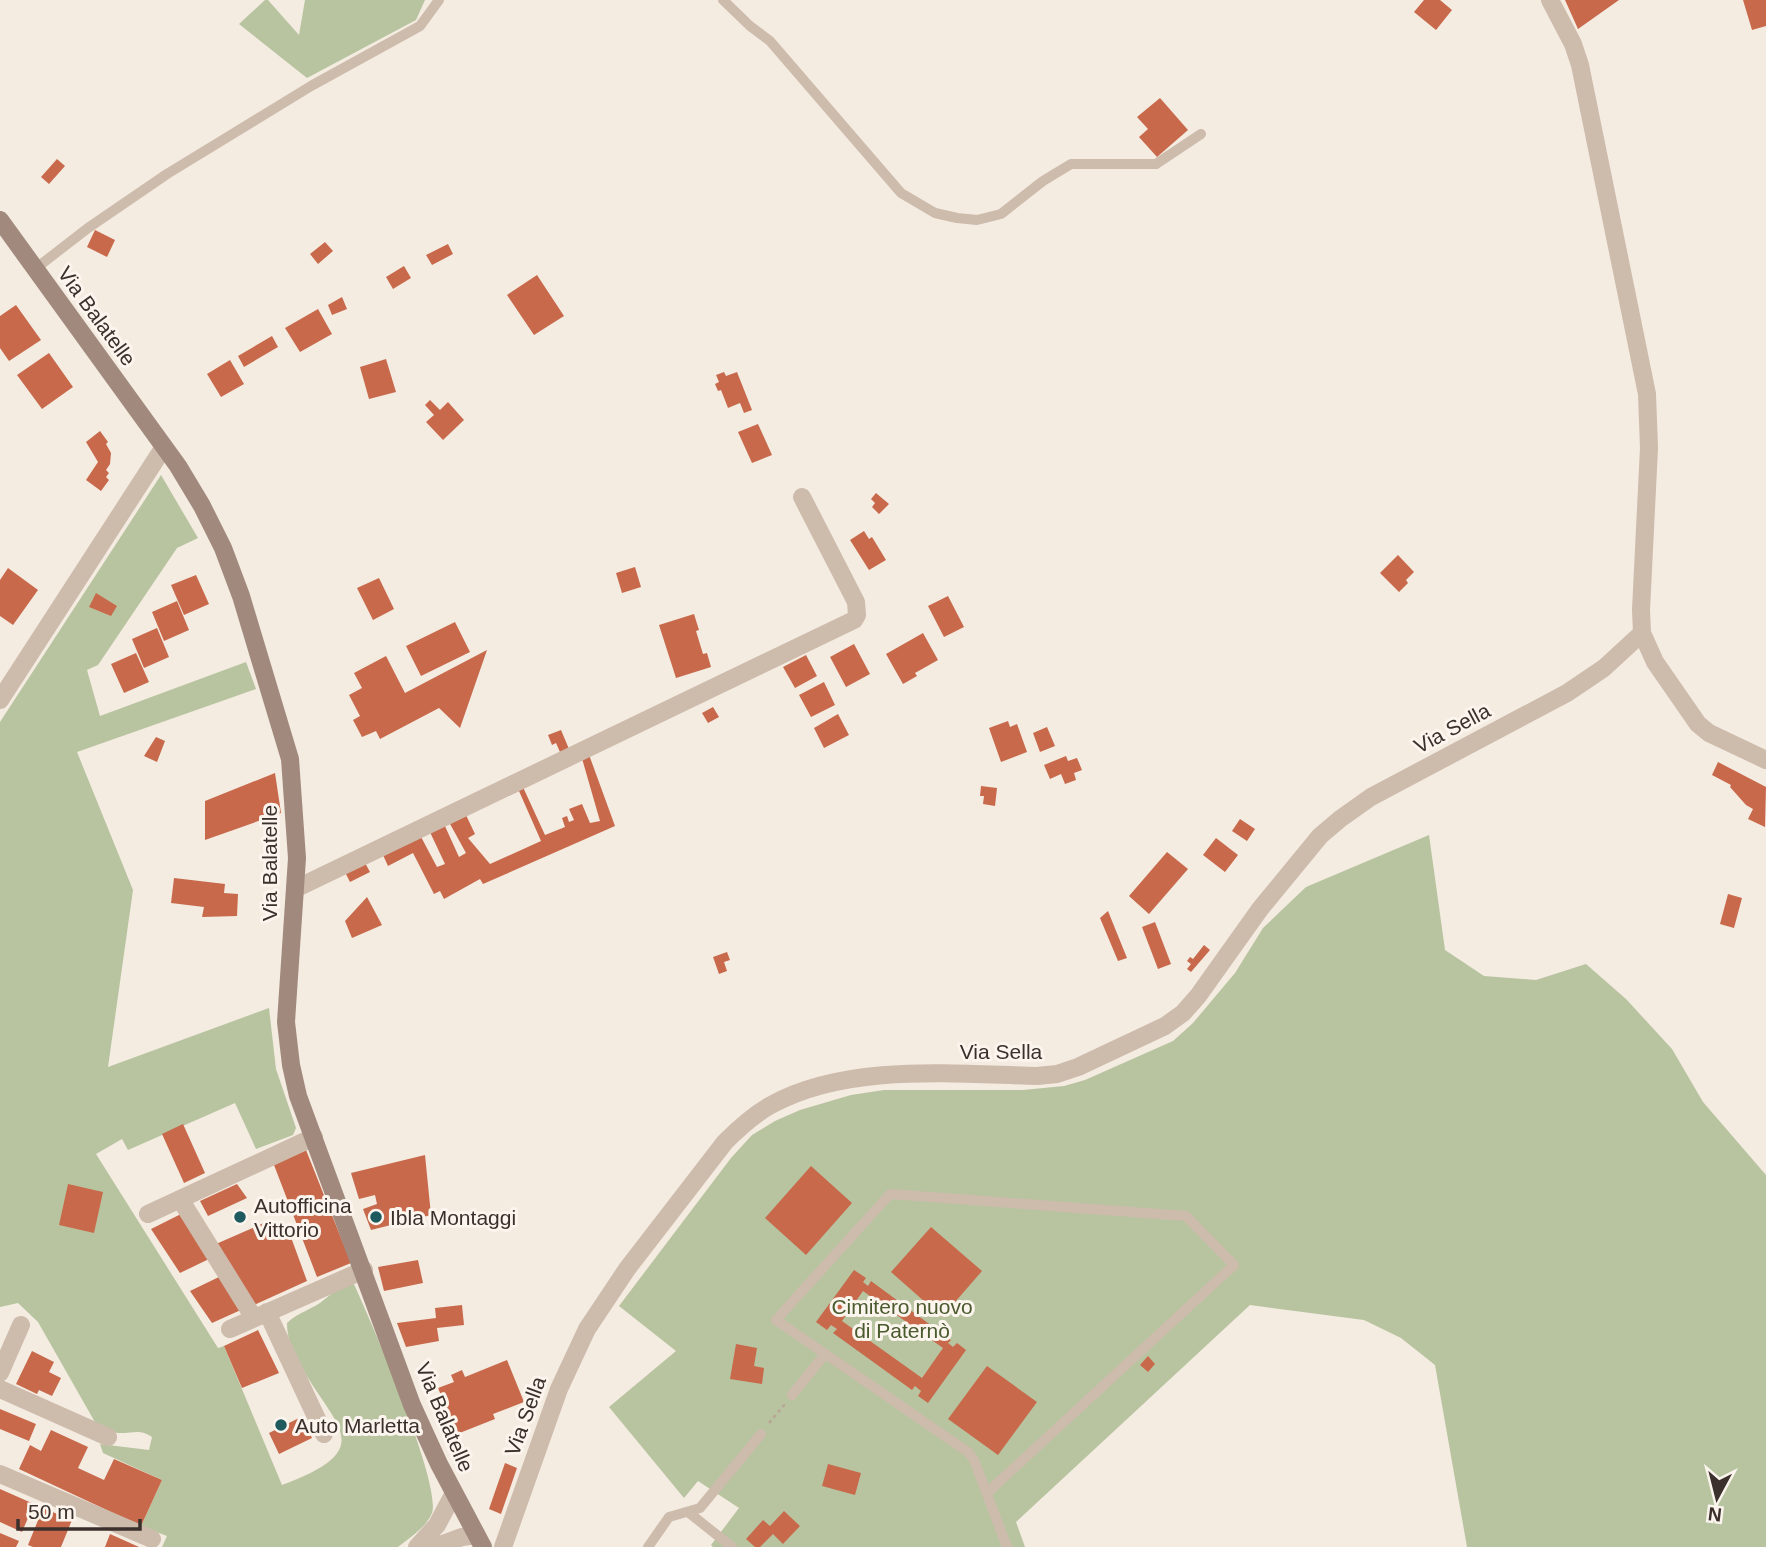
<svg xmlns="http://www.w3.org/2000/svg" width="1766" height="1547" viewBox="0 0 1766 1547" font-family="Arial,sans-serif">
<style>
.green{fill:#b8c4a0}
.building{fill:#c8694b;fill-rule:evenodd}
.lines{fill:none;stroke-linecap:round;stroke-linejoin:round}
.path{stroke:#b9a596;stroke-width:2.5;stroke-dasharray:3.5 3.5;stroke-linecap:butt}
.lane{stroke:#cdbbac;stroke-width:10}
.street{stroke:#cdbbac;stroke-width:18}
.secondary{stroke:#a18a7d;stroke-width:18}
.poi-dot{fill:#1f5a5e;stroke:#fbf5ee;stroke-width:2.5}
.labels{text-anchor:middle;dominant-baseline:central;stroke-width:6;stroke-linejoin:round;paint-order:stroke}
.street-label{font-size:21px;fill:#3b302b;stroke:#fbf5ee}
.poi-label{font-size:21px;fill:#3b302b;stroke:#fbf5ee;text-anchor:start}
.park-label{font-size:21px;fill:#4a5a2e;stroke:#fbf5ee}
</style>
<rect width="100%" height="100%" fill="#f4ebe1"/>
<path class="green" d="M265 0H268L299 35 305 0H425L416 20 307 78 239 24Z
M161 475 198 538 177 548 98 665 87 670 100 716 246 662 256 689 77 752 133 890 108 1067 269 1008 276 1069 296 1128 293 1135 256 1149 235 1103 128 1150 122 1139 96 1154 218 1348 224 1346 282 1485C385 1447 330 1425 297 1358 291 1346 287 1337 287 1323 298 1312 314 1309 325 1299 336 1290 339 1287 352 1280 369 1316 442 1484 432 1513 426 1528 409 1538 398 1547H162L167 1536 141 1526 162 1480 103 1453 100 1444 149 1450 152 1437C139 1428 132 1434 118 1433 110 1432 103 1428 96 1424L38 1322 18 1303 0 1307V722Z
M1429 835 1445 950 1484 976 1536 980 1586 964 1626 999 1672 1049 1703 1102 1766 1175V1547H1467L1435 1365 1401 1338 1364 1320 1250 1305 1016 1522 1025 1547H713L711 1545 739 1508 698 1481 684 1498 609 1407 676 1351 619 1306 731 1158 752 1135 775 1121 800 1110 851 1095 884 1090H1023L1064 1086 1085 1080 1173 1041 1193 1023 1235 973 1263 928 1306 887Z"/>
<path class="building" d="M1424 0H1440L1452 10 1436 30 1414 12Z
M1565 0H1619L1578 29Z
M1743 0H1766V26L1752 30Z
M1160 98 1188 130 1157 157 1139 137 1148 129 1137 117Z
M57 159 65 166 49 184 41 177Z
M95 230 115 240 107 257 87 247Z
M325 242 333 251 318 264 310 254Z
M448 244 453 254 432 265 426 255Z
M404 266 411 278 393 289 386 277Z
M537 275 564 316 534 335 507 295Z
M342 297 347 309 332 315 328 305Z
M16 305 41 340 9 361 0 348V316Z
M318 309 332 334 300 352 285 328Z
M272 336 278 347 244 367 238 356Z
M49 353 73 387 42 409 17 375Z
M386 359 396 392 369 399 360 367Z
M230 360 244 384 221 397 207 374Z
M724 372 726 376 737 372 752 410 744 413 740 403 728 408 721 390 718 391 715 384 719 382 716 375Z
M430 400 440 410 448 402 464 420 443 440 426 422 434 415 425 405Z
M758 424 772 455 752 463 738 432Z
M100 431 108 442 106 444 111 453 110 464 106 470 109 473 106 477 109 480 101 491 86 480 98 462 86 442Z
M876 493 889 504 879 514 872 507 875 503 871 499Z
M864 531 869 539 872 537 886 560 869 570 850 540Z
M1398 555 1414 572 1406 580 1408 583 1399 592 1380 573Z
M635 567 641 587 622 593 616 573Z
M8 568 38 590 13 625 0 616V580Z
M196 575 209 604 184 615 171 585Z
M379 578 394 609 373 620 357 588Z
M96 593 117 606 111 616 89 607Z
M948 596 964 627 944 637 928 606Z
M177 601 189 630 164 641 152 612Z
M694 614 699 630 696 631 703 654 707 653 711 667 676 678 659 625Z
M455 622 470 652 421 676 406 646Z
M157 628 169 657 144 668 132 639Z
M923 633 938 660 915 673 917 676 903 684 886 654Z
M854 644 870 674 846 687 830 657Z
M487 650 460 728 439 708 380 739 376 731 362 737 353 720 360 716 349 695 362 688 354 673 386 656 405 693Z
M136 653 149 682 124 693 111 664Z
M806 655 817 676 795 688 783 667Z
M824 682 835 705 811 717 799 695Z
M713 707 719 717 708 723 702 713Z
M838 714 849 735 824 748 814 728Z
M1008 721 1010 727 1017 724 1027 752 1001 762 989 728Z
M1047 727 1055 746 1040 752 1033 733Z
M561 730 569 749 560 752 556 743 552 745 548 735Z
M156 737 165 741 157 762 144 756Z
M588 752 615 826 483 884 480 879 444 899 440 891 434 894 413 853 388 866 383 855 420 835 437 867 445 864 429 830 444 824 459 857 466 853 449 822 465 813 475 834 468 838 490 864 541 841 519 791 508 796 506 792 522 785 545 835 565 827 562 818 567 816 569 822 574 820 569 809 582 804 590 823 600 821 581 755Z
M1066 756 1068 761 1077 758 1082 770 1074 773 1076 780 1065 784 1061 774 1050 779 1044 765Z
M1718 762 1766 787 1765 827 1748 819 1753 809 1746 805 1730 787 1731 785 1712 775Z
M275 773 281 813 205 840V801Z
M981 786 997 788 995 806 983 804 984 796H980Z
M1240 819 1255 829 1247 841 1232 831Z
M1216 838 1238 855 1225 872 1203 855Z
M1167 852 1188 869 1149 914 1129 896Z
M364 861 370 872 350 882 345 872Z
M174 878 225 884 224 893 238 894 237 916 202 917 204 907 171 903Z
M1728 894 1742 898 1734 928 1720 924Z
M367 897 382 925 352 938 345 921Z
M1108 911 1127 958 1118 961 1100 918Z
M1155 922 1171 964 1158 969 1142 927Z
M1204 945 1210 950 1191 972 1187 969 1191 964 1187 961 1190 957 1193 959Z
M727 952 730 960 724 962 727 971 719 974 713 957Z
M183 1124 205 1173 184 1183 162 1134Z
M306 1150 351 1263 317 1277 274 1165Z
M425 1155 431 1215 371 1230 363 1209 377 1204 375 1195 359 1199 351 1173Z
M811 1166 852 1203 806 1255 765 1218Z
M68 1184 103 1192 94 1233 59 1225Z
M237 1184 247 1198 208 1216 200 1201Z
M181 1214 209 1259 180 1273 151 1229Z
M266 1222 273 1237 288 1229 307 1281 254 1305 216 1244Z
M931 1227 982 1271 942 1317 891 1272Z
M418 1260 423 1283 384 1291 378 1267Z
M854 1270 866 1278 863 1282 868 1286 871 1281 951 1340 948 1343 953 1347 957 1343 966 1350 928 1403 918 1396 921 1391 915 1386 912 1390 833 1333 837 1329 831 1325 827 1330 816 1322ZM863 1291 943 1348 922 1378 842 1321Z
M221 1276 243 1309 212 1323 190 1291Z
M462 1305 464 1325 437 1328 439 1341 406 1347 397 1323 436 1318 435 1308Z
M258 1330 279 1373 242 1388 224 1346Z
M736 1344 757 1348 754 1366 764 1368 762 1384 730 1379Z
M32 1351 54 1362 49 1372 61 1378 52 1396 39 1390 37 1394 16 1384Z
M1148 1356 1155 1364 1148 1372 1140 1365Z
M507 1360 524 1402 493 1414 495 1419 457 1434 438 1388 454 1382 451 1375 462 1370 465 1377Z
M987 1366 1037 1402 998 1455 948 1419Z
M0 1409 36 1424 29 1441 0 1429Z
M301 1417 312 1438 279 1454 269 1433Z
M51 1430 88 1447 78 1468 104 1480 114 1459 162 1480 141 1526 19 1469 30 1445 41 1451Z
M505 1463 517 1468 501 1514 489 1509Z
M828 1464 861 1473 855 1495 822 1486Z
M0 1489 34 1504 22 1532 0 1522Z
M43 1508 72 1520 61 1547H33L28 1545Z
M784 1511 800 1526 783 1544 773 1534 760 1547H755L746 1539 763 1520 770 1526Z
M0 1533 19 1541 16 1547H0Z
M110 1534 139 1547H105Z"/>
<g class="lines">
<path class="path" d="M769 1423 785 1404"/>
<path class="lane" d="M723 0 750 26 770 41 901 193 935 213 957 218 977 220 1001 214 1043 181 1071 164H1156L1201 134
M35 269 88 228 167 174 311 86 420 26 439 0
M792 1395 825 1354
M987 1493 1234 1265 1186 1216 890 1194 776 1320 968 1452 974 1460 1007 1547
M688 1512 732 1547
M648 1547 669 1517 700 1508 761 1434"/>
<path class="street" d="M1550 0 1573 44 1580 65 1647 394 1649 448 1641 610 1642 633 1655 662 1698 724 1709 733 1766 760
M0 700 164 447
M295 889 854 620 857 615 856 602 802 497
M180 1199 254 1318
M148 1214 314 1137
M267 1312 324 1434
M230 1329 364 1270
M0 1373 21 1325
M0 1389 108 1437
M0 1474 152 1539
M417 1547 437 1525 454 1493
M435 1547 462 1537 476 1535
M503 1547 559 1389 587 1329 627 1269 725 1142C739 1128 753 1115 771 1105 847 1063 953 1074 1037 1076L1057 1074 1078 1067 1165 1026 1183 1013 1198 996 1260 909 1320 836 1340 819 1371 797 1567 693 1604 668 1642 633"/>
<path class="secondary" d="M0 220 178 466 202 506 223 548 241 596 290 759 297 858 286 1022 291 1065 298 1096 412 1405 439 1464 483 1547"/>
</g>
<g class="poi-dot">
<circle cx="240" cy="1217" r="7"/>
<circle cx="376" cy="1217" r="7"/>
<circle cx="281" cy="1425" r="7"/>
</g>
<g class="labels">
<g class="street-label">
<text transform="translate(97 316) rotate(54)">Via Balatelle</text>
<text transform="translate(1452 728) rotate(-28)">Via Sella</text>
<text transform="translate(269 863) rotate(-90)">Via Balatelle</text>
<text x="1001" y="1051">Via Sella</text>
<text transform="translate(525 1416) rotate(-70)">Via Sella</text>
<text transform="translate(445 1417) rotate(67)">Via Balatelle</text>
</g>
<g class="poi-label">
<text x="254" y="1205">Autofficina<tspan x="254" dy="24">Vittorio</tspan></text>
<text x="390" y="1217">Ibla Montaggi</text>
<text x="295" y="1425">Auto Marletta</text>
</g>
<g class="park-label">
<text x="902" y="1306">Cimitero nuovo<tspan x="902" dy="24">di Paternò</tspan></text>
</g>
</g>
<g transform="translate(1717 1498) rotate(187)" stroke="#fbf5ee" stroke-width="5" paint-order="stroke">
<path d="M0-5L12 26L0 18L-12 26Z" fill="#3b302b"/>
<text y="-10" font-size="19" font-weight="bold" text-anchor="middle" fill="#3b302b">N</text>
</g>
<path d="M18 1519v10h122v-10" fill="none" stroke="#3b302b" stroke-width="3.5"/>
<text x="28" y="1519" font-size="21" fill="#3b302b" stroke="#fbf5ee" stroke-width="5" paint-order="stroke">50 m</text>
</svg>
